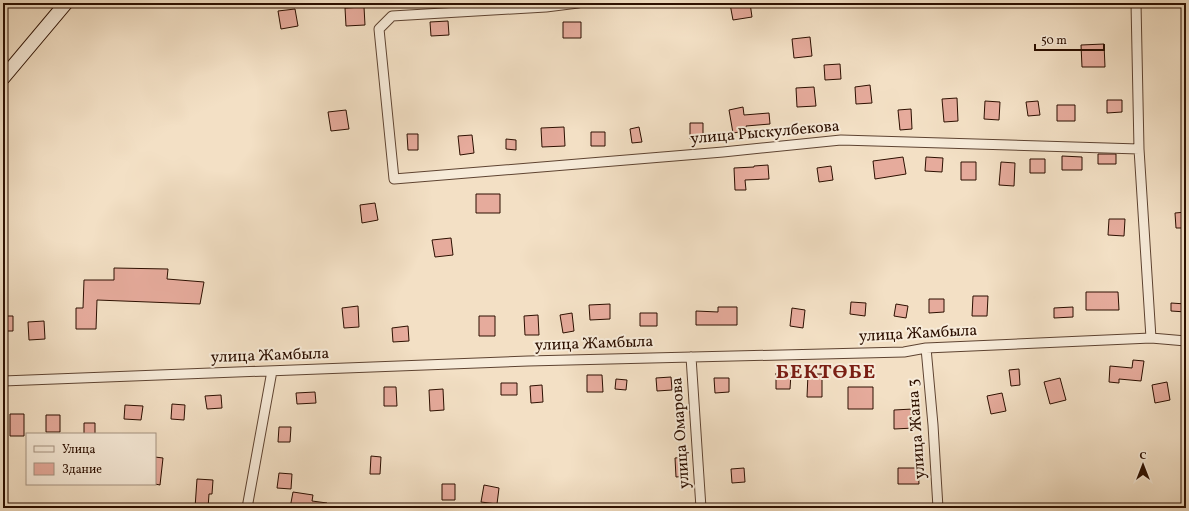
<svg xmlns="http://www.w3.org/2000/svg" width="1189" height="511" viewBox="0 0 1189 511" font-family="Vollkorn,serif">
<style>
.building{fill:#e6ab9c;stroke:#2c0f00}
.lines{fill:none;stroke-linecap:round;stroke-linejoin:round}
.minor-casing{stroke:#5e4331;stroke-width:11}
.secondary-casing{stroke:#2c0f00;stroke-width:15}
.minor{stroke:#f7ebd9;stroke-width:9}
.secondary{stroke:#f7ebd9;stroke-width:13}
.labels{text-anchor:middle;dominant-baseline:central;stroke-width:4;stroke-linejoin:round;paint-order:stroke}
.street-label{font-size:16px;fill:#2c0f00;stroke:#f7ebd9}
.district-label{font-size:20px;font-weight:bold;letter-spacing:1px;fill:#7a1f14;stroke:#f7ebd9}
</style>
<rect width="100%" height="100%" fill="#f3e0c5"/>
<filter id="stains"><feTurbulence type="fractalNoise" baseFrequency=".005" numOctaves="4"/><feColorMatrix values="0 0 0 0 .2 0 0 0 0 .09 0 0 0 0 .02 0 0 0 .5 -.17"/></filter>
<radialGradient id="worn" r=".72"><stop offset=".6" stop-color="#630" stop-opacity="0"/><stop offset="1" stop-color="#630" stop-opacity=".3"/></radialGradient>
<path class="building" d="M738 3H750L752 17 733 20 730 4Z
M364 7 365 25 346 26 345 8Z
M295 9 298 26 281 29 278 11Z
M448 21 449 35 431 36 430 22Z
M563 22H581V38H563Z
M810 37 812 56 794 58 792 39Z
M1104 44 1105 67H1082L1081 45Z
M840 64 841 79 825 80 824 65Z
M870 85 872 103 856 104 855 87Z
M814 87 816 106 797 107 796 88Z
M957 98 958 121 944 122 942 99Z
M1107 100H1122V112L1107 113Z
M985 101 1000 102 999 120 984 119Z
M1038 101 1040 115 1028 116 1026 102Z
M1057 105H1075V121H1057Z
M743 107 744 115 769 113 770 124 746 126V131L733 133 729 110Z
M911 109 912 129 900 130 898 110Z
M346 110 349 129 331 131 328 112Z
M690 123H703V139H690Z
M564 127 565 146 542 147 541 128Z
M639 127 642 142 632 143 630 129Z
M591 132H605V146H591Z
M407 134H418V150H408Z
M472 135 474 153 460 155 458 136Z
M506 139 516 140V150L506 149Z
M1098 154H1116V164H1098Z
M1062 156 1082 157V170H1062Z
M903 157 906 174 875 179 873 161Z
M926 157 943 158 942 172 925 171Z
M1030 159H1045V173H1030Z
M961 162H976V180H961Z
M1001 162 1015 163 1014 186 999 185Z
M768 165 769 179 745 180 746 190H735L734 168 754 167V166Z
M831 166 833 180 819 182 817 168Z
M476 194H500V213H476Z
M375 203 378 220 362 223 360 205Z
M1186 212V228H1176L1175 213Z
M1109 219H1125L1124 236 1108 235Z
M451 238 453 255 435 257 432 240Z
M114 268 168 269 167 279 204 282 200 304 97 300 96 329H76V308H83L84 280H114Z
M1086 292H1118L1119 310H1086Z
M973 296H988L987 316H972Z
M929 299H944V312L929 313Z
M851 302 866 303 865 316 850 314Z
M1171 303 1186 304V312L1171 311Z
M610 304V319L590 320 589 305Z
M896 304 908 306 906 318 894 316Z
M358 306 359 327 344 328 342 308Z
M718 307H737V325H696V311L718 312Z
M1073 307V317L1054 318V308Z
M792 308 805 310 803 328 790 326Z
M572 313 574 331 563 333 560 315Z
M640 313H657V326H640Z
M538 315 539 335H525L524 316Z
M3 316H13V331H3Z
M479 316H495V336H479Z
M44 321 45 339 29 340 28 322Z
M408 326 409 341 393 342 392 328Z
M1133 360 1144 361 1141 381 1119 379V383L1109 382 1110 366 1132 368Z
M1019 369 1020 385 1011 386 1009 370Z
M776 373H791L790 389H776Z
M808 374H822V397H807Z
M587 375H602L603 392H587Z
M671 377 672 390 657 391 656 378Z
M714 378H729V392L715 393Z
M1060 378 1066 400 1050 404 1044 382Z
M616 379 627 380 626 390 615 389Z
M1167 382 1170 400 1155 403 1152 385Z
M501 383H517V395H501Z
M542 385 543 402 531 403 530 386Z
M384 387H396L397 406H384Z
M848 387H873V409H848Z
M443 389 444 410 430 411 429 390Z
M315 392 316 403 297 404 296 393Z
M1002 393 1006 411 991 414 987 396Z
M221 395 222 408 207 409 205 396Z
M172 404 185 405 184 420 171 419Z
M125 405 143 406 141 420 124 419Z
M913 409 914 428 894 429V410Z
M10 414H24V436H10Z
M46 415H60V432H46Z
M84 423H95V434H84Z
M279 427H291L290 442H278Z
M371 456 381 457 380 474H370Z
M155 457 163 458 160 485 155 484Z
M687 457 689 476 676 477 675 458Z
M744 468 745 482 732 483 731 469Z
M898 468H918L919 484H898Z
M279 473 292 474 291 489 277 488Z
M197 479 213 480 212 494H209L208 508H195Z
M442 484H455V500H442Z
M484 485 499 488 497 504 481 502Z
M293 492 313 495 312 501 327 503 326 508H290Z"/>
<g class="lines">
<g class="minor-casing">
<path id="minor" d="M578 3 546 7 392 16 379 29 394 179 723 152 841 140 1139 149
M1136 3 1139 149 1151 338
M926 348 933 425 938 508
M691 357 701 508
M3 381 528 361 904 352 926 348 1151 338 1186 341
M247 508 272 371"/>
</g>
<g class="secondary-casing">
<path id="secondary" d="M3 78 66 3"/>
</g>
<use href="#minor" class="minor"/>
<use href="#secondary" class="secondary"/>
</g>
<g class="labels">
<g class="street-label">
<text transform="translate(765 133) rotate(-5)">улица Рыскулбекова</text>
<text transform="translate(918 334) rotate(-3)">улица Жамбыла</text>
<text transform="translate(594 344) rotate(-2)">улица Жамбыла</text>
<text transform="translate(270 356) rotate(-2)">улица Жамбыла</text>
<text transform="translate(917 429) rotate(-94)">улица Жана 3</text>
<text transform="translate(681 433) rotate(-94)">улица Омарова</text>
</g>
<g class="district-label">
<text x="826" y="373">БЕКТӨБЕ</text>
</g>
</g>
<rect width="1189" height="511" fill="none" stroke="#f3e0c5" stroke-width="16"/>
<rect x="4" y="4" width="1181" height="503" fill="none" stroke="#2c0f00" stroke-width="2"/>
<rect x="8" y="8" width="1173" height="495" fill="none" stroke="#2c0f00"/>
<rect x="26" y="433" width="130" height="52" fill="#f7ebd9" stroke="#a69382"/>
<rect x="34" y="446" width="20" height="6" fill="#f7ebd9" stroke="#a69382"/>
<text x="62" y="453" font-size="12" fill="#2c0f00">Улица</text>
<rect x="34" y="463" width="20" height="12" fill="#e6ab9c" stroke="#a69382"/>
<text x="62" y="473" font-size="12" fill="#2c0f00">Здание</text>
<g transform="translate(1143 465)" stroke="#f7ebd9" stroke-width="3" paint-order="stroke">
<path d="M0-3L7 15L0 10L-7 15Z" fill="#2c0f00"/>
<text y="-6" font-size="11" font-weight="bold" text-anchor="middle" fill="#2c0f00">С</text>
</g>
<path d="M1035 44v6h69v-6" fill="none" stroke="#2c0f00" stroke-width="2"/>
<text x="1041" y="44" font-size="12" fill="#2c0f00" stroke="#f7ebd9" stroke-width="3" paint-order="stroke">50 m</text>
<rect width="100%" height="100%" filter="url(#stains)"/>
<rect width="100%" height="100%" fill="url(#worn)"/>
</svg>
